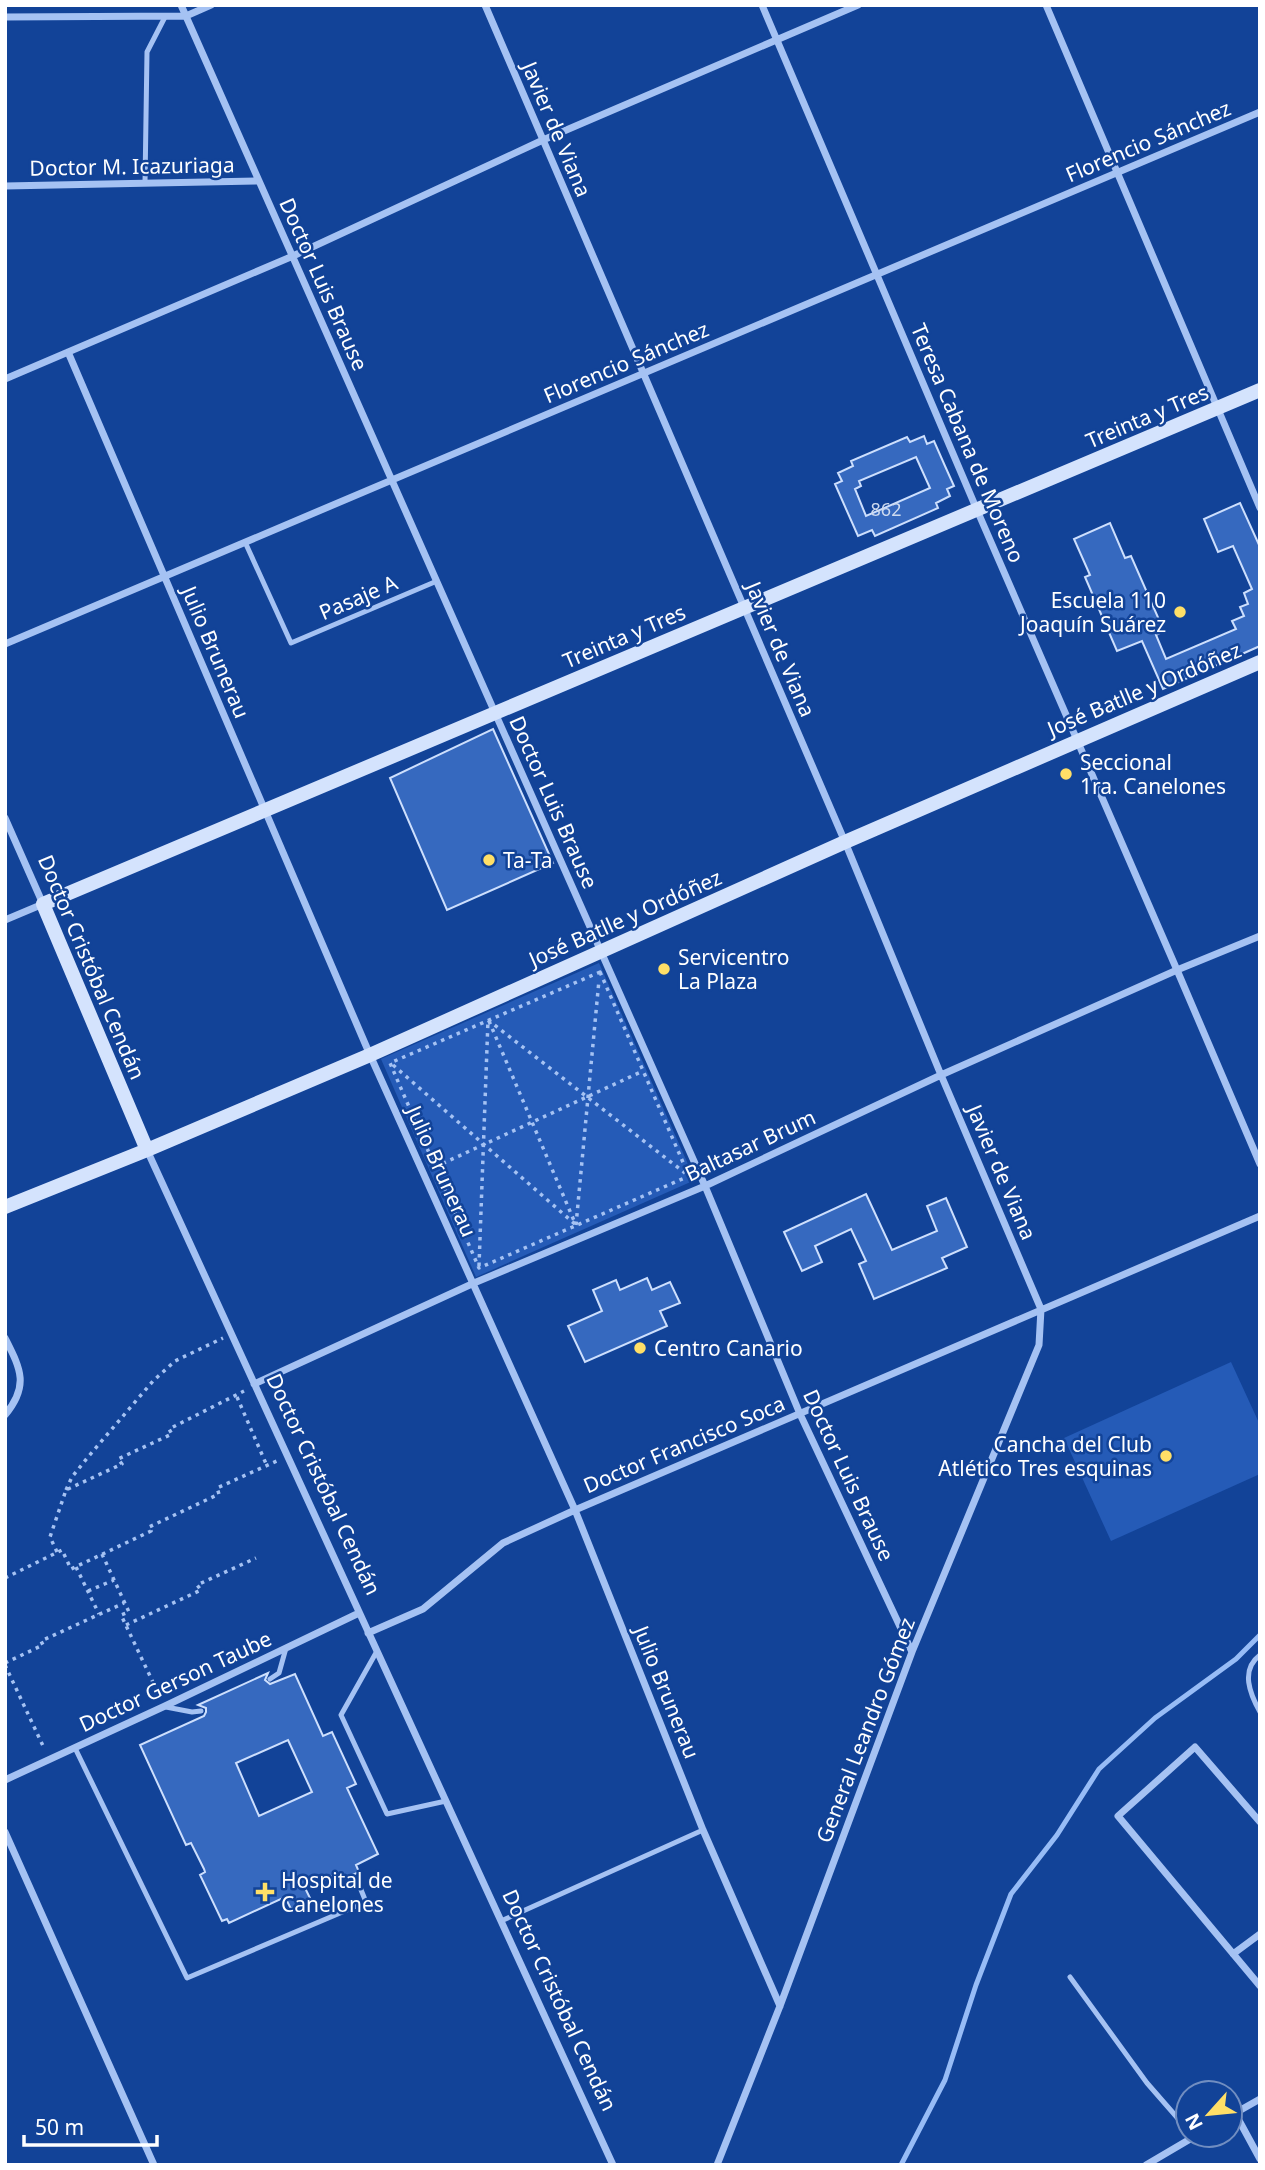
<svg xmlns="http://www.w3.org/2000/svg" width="1265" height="2170" viewBox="0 0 1265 2170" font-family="'Noto Sans',sans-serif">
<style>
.green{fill:#255bb7}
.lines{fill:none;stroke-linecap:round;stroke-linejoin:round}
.stream{stroke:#97bcf6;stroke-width:5}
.building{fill:#3669bf;stroke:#cddffd;stroke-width:2;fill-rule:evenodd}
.path{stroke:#a5c2f3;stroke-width:3.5;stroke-dasharray:3.5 5;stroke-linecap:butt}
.lane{stroke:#a5c2f3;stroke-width:5}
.street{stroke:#a5c2f3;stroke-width:7}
.secondary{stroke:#d4e3fd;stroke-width:14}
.poi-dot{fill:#ffdf67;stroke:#124398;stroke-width:2.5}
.labels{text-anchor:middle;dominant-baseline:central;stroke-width:5;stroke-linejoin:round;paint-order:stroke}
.number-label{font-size:18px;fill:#cddaef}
.street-label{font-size:21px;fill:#fff;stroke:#124398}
.poi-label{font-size:21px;fill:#fff;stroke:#124398;text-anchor:start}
</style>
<rect width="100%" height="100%" fill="#124398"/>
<path class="green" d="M599 963 695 1180 476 1277 381 1059Z
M1231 1362 1260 1425V1474L1111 1541 1064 1438Z"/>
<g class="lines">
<path class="stream" d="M901 2165 945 2080 976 1985 1011 1894 1057 1835 1099 1769 1155 1718 1236 1659 1260 1635"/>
</g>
<path class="building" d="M924 436 927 444 934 441 945 466 954 486 947 489 950 496 936 503 938 508 875 536 872 530 858 536 835 484 842 481 838 473 853 466 851 461 907 437 910 442ZM916 457 930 488 866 516 855 489 861 486 859 481Z
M1240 503 1260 547V646L1163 689 1142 641 1117 651 1085 577 1090 575 1074 539 1110 523 1125 558 1131 556 1164 631 1156 635 1166 659 1236 629 1232 621 1244 616 1240 607 1248 604 1244 593 1252 589 1233 546 1218 552 1204 519Z
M493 729 553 863 447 910 390 778Z
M866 1194 892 1250 937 1231 927 1206 946 1198 967 1247 942 1258 947 1268 874 1299 859 1264 866 1261 851 1229 815 1246 822 1262 802 1271 784 1232Z
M647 1278 652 1290 670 1282 680 1303 660 1311 667 1326 585 1362 568 1326 602 1311 593 1290 616 1280 620 1290Z
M268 1673 265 1680 270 1684 295 1674 323 1736 332 1732 356 1784 347 1788 378 1854 356 1865 359 1872 340 1881 337 1874 305 1888 311 1900 291 1909 285 1897 229 1923 227 1919 222 1921 200 1875 205 1872 204 1869 191 1843 186 1845 140 1745 204 1716 206 1712V1708L198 1705ZM288 1740 312 1792 259 1816 236 1763Z"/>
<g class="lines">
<path class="path" d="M600 972 689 1176 479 1268 390 1063Z
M488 1020 685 1173
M489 1021 575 1223
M393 1065 576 1225
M435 1167 643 1071
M576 1225 599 980
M479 1266 488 1020
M237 1397 267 1466
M66 1490 72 1477 88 1457 153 1381 175 1361 223 1338
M57 1552 50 1537 66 1490 122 1464 118 1459 172 1434 169 1429 244 1391
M102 1554 129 1612 121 1615 160 1697
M76 1567 99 1614
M5 1578 62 1550 71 1569 151 1531 149 1527 219 1494 217 1488 279 1460
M88 1591 114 1580
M126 1625 201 1590 197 1585 256 1558
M5 1663 43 1645 41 1641 124 1603
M5 1665 44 1748"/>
<path class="lane" d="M145 183 147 52 165 17
M245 542 291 643 437 581
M377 1651 341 1715 387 1814 446 1801
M1260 1655C1240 1670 1250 1694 1260 1712
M270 1679 279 1673 286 1648
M166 1707 192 1712 201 1711
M75 1748 187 1978 366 1902 357 1880
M501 1921 703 1830
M1070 1977 1147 2083 1188 2130"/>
<path class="street" d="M181 5 705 1186 800 1414 912 1652
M485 5 845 842 941 1075 1041 1309 1039 1345 912 1652 780 2006 717 2165
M762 5 977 510 1177 970 1260 1164
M1046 5 1260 508
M5 17 186 16 211 5
M5 186 259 181
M68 352 370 1055 575 1510 703 1830 780 2006
M5 379 293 256 543 140 858 5
M5 644 1260 112
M5 818 43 904 5 920
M147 1150 613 2165
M5 1338C20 1368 30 1385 5 1415
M254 1384 474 1283 705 1186 941 1075 1177 970 1260 936
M368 1633 423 1609 503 1543 575 1510 1260 1216
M5 1780 165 1706 359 1613
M1260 1822 1195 1747 1118 1816 1260 1986
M5 1832 154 2165
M1233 1954 1260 1934
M1235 2113 1260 2159
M1230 2116 1260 2099
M1146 2165 1197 2135"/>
<path class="secondary" d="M147 1150 43 904 1260 390
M5 1207 147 1150 370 1055 845 842 1260 662"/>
</g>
<g class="poi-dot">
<circle cx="1180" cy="612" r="7"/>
<circle cx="1066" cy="774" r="7"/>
<circle cx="489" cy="860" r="7"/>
<circle cx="664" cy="969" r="7"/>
<circle cx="640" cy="1348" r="7"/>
<circle cx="1166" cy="1456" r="7"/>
<path d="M261.5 1881.5h7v7h7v7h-7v7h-7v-7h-7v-7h7z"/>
</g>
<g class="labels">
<g class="number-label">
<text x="886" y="509">862</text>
</g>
<g class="street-label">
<text transform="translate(557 129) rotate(67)">Javier de Viana</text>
<text transform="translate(1148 141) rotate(-23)">Florencio Sánchez</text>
<text transform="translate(132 166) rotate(-1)">Doctor M. Icazuriaga</text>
<text transform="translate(324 284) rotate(66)">Doctor Luis Brause</text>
<text transform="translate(626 362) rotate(-23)">Florencio Sánchez</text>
<text transform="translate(1147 416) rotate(-23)">Treinta y Tres</text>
<text transform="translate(968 443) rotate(67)">Teresa Cabana de Moreno</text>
<text transform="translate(358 597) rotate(-23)">Pasaje A</text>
<text transform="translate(624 636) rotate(-23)">Treinta y Tres</text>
<text transform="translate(781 649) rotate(67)">Javier de Viana</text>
<text transform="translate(216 652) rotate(67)">Julio Brunerau</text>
<text transform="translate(1144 689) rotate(-23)">José Batlle y Ordóñez</text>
<text transform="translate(554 802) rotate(66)">Doctor Luis Brause</text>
<text transform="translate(625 918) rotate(-24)">José Batlle y Ordóñez</text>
<text transform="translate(92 967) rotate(67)">Doctor Cristóbal Cendán</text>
<text transform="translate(750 1145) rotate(-25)">Baltasar Brum</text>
<text transform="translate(442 1171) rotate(66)">Julio Brunerau</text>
<text transform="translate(1002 1172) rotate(67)">Javier de Viana</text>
<text transform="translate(684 1444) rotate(-23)">Doctor Francisco Soca</text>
<text transform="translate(849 1475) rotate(65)">Doctor Luis Brause</text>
<text transform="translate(324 1484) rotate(65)">Doctor Cristóbal Cendán</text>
<text transform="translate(175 1681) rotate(-25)">Doctor Gerson Taube</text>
<text transform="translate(667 1692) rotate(68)">Julio Brunerau</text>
<text transform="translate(865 1730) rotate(-69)">General Leandro Gómez</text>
<text transform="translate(560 2000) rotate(65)">Doctor Cristóbal Cendán</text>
</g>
<g class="poi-label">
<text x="1166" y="600" text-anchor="end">Escuela 110<tspan x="1166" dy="24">Joaquín Suárez</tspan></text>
<text x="1080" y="762">Seccional<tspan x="1080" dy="24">1ra. Canelones</tspan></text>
<text x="503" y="860">Ta-Ta</text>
<text x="678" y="957">Servicentro<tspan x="678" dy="24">La Plaza</tspan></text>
<text x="654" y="1348">Centro Canario</text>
<text x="1152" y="1444" text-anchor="end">Cancha del Club<tspan x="1152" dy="24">Atlético Tres esquinas</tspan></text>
<text x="281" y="1880">Hospital de<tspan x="281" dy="24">Canelones</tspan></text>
</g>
</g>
<rect width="1265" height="2170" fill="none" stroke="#ffffff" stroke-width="14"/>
<g transform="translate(1209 2114) rotate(243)"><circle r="33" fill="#124398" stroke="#718ec1" stroke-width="2"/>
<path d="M0-5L12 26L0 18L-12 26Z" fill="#ffdf67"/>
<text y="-10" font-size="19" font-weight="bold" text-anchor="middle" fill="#ffffff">N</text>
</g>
<path d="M24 2135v10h133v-10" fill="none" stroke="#ffffff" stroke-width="3.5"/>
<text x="35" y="2135" font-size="21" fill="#ffffff" stroke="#124398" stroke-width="5" paint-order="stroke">50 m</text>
</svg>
